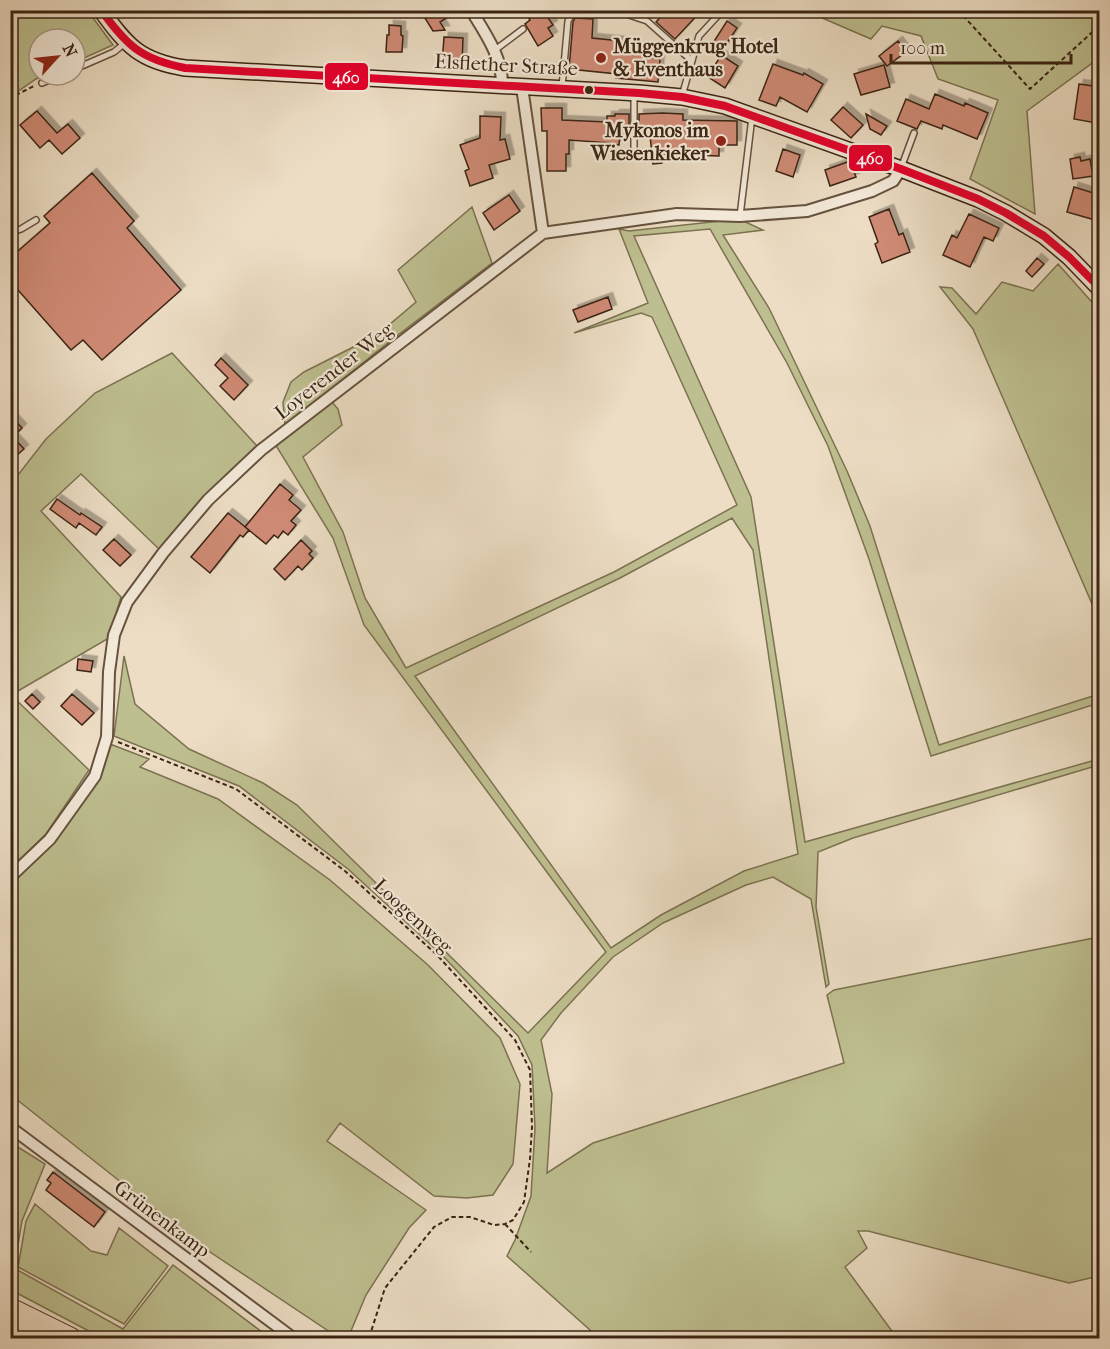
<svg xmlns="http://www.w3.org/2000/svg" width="1110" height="1349" viewBox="0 0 1110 1349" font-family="'IM FELL French Canon',serif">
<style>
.green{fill:#bebf90;stroke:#7c7251;stroke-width:1.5;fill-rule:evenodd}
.building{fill:#d08b76;stroke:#3a2412;stroke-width:1.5;filter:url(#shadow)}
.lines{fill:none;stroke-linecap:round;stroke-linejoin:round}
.lane-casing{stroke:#66523e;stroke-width:8}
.street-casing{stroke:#66523e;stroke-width:14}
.secondary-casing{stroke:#3a2412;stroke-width:18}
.highway-casing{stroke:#3a2412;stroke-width:22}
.path{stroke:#3a2412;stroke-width:2;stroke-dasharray:4.5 3;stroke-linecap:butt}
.lane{stroke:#f3e9d9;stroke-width:5}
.street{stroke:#f3e9d9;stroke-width:10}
.secondary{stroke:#f3e9d9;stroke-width:15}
.highway{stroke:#ecddc4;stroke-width:20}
.bus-1-casing{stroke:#f3e9d9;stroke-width:12}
.bus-1{stroke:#e4002b;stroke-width:8}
.poi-dot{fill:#8f2418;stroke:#f3e9d9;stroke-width:2}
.bus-dot{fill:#3a2412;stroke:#f3e9d9;stroke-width:2}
.labels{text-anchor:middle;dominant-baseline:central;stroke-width:4.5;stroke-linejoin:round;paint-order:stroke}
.poi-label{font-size:20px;font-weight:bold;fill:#3a2412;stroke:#f3e9d9;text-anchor:start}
.street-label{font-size:20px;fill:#3a2412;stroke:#f3e9d9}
.line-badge{stroke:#f3e9d9;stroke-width:2}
.badge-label{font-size:16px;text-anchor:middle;font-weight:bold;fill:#fff}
</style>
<defs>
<filter id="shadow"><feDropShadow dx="4.5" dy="-4.5" stdDeviation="0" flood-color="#0004"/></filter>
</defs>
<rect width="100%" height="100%" fill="#ecddc4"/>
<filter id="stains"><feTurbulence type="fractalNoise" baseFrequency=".00333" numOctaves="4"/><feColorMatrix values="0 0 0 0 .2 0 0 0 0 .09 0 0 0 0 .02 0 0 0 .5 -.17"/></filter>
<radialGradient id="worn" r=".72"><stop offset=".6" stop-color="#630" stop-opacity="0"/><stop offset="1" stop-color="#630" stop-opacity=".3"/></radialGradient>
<path class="green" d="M11 10 88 11 113 45 75 62V39H39V75H44L36 79 11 96Z
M806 11H1099V58L1027 111 1035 214 970 179 998 100 938 79 921 36 882 26 871 39Z
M472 207 492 263 394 338 285 425 283 402 291 382 304 372 377 335 416 302 398 270Z
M739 219 763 230 723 235 769 308 847 471 870 526 939 745 1099 694V703L931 756 869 559 828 446 787 363 710 229 634 236 751 497 805 842 1099 759V765L853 838 818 852 816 907 829 984 826 987 811 899 773 877 746 885 663 923 613 957 561 1013 541 1040 552 1094 547 1173 593 1143 844 1063 827 995 834 990 1099 937V1276L1069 1283 868 1231H858L867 1248 845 1267 897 1338H599L507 1256 515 1240 531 1196 535 1128 532 1065 518 1036 443 956 348 869 239 786 114 736 124 656 135 704 189 749 263 783 297 805 528 1033 606 952 364 625 333 538 275 444 332 402 338 409 342 425 303 457 343 532 365 598 406 668 614 572 737 505 652 317 641 313 574 333 648 303 619 229 629 231ZM732 518 753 550 798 854 744 871 661 915 611 948 415 676 620 578Z
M1058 264 1099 310V620L973 329 940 287 952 288 976 314 1002 282 1033 291Z
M172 353 257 446 205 497 160 550 81 474 41 511 121 597 109 638 11 695 89 770 46 834 11 869V484L46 439 95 393Z
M110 744 149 759 140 767 218 799 330 880 428 965 500 1038 520 1084 513 1164 493 1195 467 1198 434 1196 340 1123 327 1141 426 1210 409 1228 366 1295 348 1338H339L204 1248 11 1095 10 885 53 844 99 779Z
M10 1142 45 1164 22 1221 14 1268 123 1329 173 1265 270 1338H102L11 1290Z
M35 1204 91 1251 107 1255 119 1228 168 1266 124 1324 18 1267 26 1221Z"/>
<path class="building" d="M420 10H443L448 17 440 22 445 30 433 31Z
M524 10H543L553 25 548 28 553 36 538 46 525 24 530 20Z
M667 10H702L675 39 656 22Z
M575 18 593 19 592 38 621 41 620 47 654 50 653 58 660 59 658 82 616 78 617 74 569 69 573 22Z
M727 21 737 28 723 49 713 43Z
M389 25 401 26V35L403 36 402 52H386L387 35H389Z
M444 37 463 38 462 65 442 64Z
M898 41 906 52 887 66 879 56Z
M721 55 738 66 725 88 708 77Z
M773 64 803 75 804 73 823 84 807 112 780 97 776 106 759 100Z
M884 65 890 87 861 95 854 74Z
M1079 84 1100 87V102L1096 123 1074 119Z
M935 94 964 106 965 103 988 113 977 139 943 125 942 129 921 121 917 129 897 121 906 99 929 109Z
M843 107 863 125 851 138 831 120Z
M541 108H562V120L607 122V116H615V114H629V135H620L619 145 610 144V143L569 140V154H566V171H547V131H542Z
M37 111 57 133 68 124 80 138 62 154 49 140 40 148 20 125Z
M663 113 683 114V120L737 121V145H719V156L661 154 662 163 653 164 650 136H639V114Z
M866 114 887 126 881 135 870 129Z
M480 116 501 117 500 140 505 139 510 159 489 165 493 178 470 186 465 171 469 169 460 145 480 138Z
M783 149 800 155 793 177 776 171Z
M1080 157 1081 161 1090 159 1093 176 1073 179 1070 159Z
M850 161 856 177 830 186 825 170Z
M92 173 134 221 127 228 181 290 102 360 83 340 71 350 10 281V258L50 223 44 216Z
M1074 187 1100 195V207L1095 220 1067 212Z
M509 195 520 211 494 230 483 213Z
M889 209 899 235 903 233 910 252 882 263 875 244 878 242 869 217Z
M969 214 999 228 993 241 984 237 970 267 943 255 952 235 957 238Z
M1037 258 1044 264 1032 277 1026 271Z
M608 297 612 309 578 322 573 310Z
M221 358 248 385 234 400 220 386 228 378 215 365Z
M10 415 22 428 13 437 24 449 10 461Z
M280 484 293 495 289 500 301 510 291 521 296 525 288 535 283 531 278 538 274 535 266 544 245 527Z
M57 499 80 515 81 513 102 527 96 535 79 523 76 528 50 509Z
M228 513 249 530 243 537 240 535 210 573 191 557Z
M114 539 131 555 120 566 103 550Z
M301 540 312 551 309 554 313 558 302 570 298 566 285 580 274 569Z
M78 659 93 661 91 672 77 670Z
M32 694 40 702 33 709 25 701Z
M72 694 94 713 82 725 61 706Z
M53 1172 105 1212 94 1227 46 1190 51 1183 47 1180Z"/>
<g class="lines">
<g class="lane-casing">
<path id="lane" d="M614 10 647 21 692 61
M495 50 523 29
M75 69 114 52 125 43
M42 83 61 75
M562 87 568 21 573 12 575 10
M682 96 699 36 723 10
M634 153V94
M901 168 914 133
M740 216 752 117
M10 233 21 229 36 220"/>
</g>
<g class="street-casing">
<path id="street" d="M471 10C485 33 503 58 502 86
M522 87 543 233
M10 877 50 839 95 776 107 737 109 672 114 635 127 602 163 553 208 500 261 450 543 233 677 214 740 216 807 211 872 191 893 181 901 169
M10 1127 293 1338"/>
</g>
<g class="secondary-casing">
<path id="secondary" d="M101 10C127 46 140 61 185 68L639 93 682 97 725 106 901 169 978 199 1006 213 1044 236 1069 257 1100 289"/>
</g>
<g class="highway-casing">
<path id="highway" d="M10 1308 71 1338
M10 1330 27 1338"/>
</g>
<path class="path" d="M958 10 1030 89 1100 25
M10 100 18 94 34 86
M118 742 236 789 345 871 437 955 515 1040 530 1070 532 1127 530 1159 524 1202 513 1220 505 1224 494 1225 470 1217H452L434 1227 385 1288 369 1338
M505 1224 531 1252"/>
<use href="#lane" class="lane"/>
<use href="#street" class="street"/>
<use href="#secondary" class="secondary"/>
<use href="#highway" class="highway"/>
<g class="bus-1-casing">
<path id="bus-1" d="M101 10C127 46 141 59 185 68L639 93 682 97 725 106 901 169 978 199 1006 213 1044 236 1069 257 1100 288"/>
</g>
<use href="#bus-1" class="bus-1"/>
</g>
<g class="poi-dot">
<circle cx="601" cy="58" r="6"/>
<circle cx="721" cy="141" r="6"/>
</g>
<circle class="bus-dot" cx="589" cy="90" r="5"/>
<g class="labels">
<g class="poi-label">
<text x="613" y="46">Müggenkrug Hotel<tspan x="613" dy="23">&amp; Eventhaus</tspan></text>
<text x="709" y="130" text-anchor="end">Mykonos im<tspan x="709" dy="23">Wiesenkieker</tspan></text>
</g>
<g class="street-label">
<text transform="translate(506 65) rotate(3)">Elsflether Straße</text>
<text transform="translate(334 371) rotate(-38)">Loyerender Weg</text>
<text transform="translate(413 916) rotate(43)">Loogenweg</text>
<text transform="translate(162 1219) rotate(37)">Grünenkamp</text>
</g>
</g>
<g class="line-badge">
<rect x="324" y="62" width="45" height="29" rx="6" fill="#e4002b"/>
<rect x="848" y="144" width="45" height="28" rx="6" fill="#e4002b"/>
</g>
<g class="badge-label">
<text x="346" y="83">460</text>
<text x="870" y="164">460</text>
</g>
<rect width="1110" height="1349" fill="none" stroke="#ecddc4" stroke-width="36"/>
<rect x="12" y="12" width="1086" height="1325" fill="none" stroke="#3a2412" stroke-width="3"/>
<rect x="18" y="18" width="1074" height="1313" fill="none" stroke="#3a2412" stroke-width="1.5"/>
<g transform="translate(57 57) rotate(63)"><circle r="28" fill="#f3e9d9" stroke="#a99a89" stroke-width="1.5"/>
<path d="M0-4.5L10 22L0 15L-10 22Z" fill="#8f2418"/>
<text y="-9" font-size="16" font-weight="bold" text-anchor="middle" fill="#3a2412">N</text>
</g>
<path d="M891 54v9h180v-9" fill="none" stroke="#3a2412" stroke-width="3"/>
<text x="900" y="54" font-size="18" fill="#3a2412" stroke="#f3e9d9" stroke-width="4.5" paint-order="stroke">100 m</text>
<rect width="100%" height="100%" filter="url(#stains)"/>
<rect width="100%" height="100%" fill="url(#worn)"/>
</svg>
